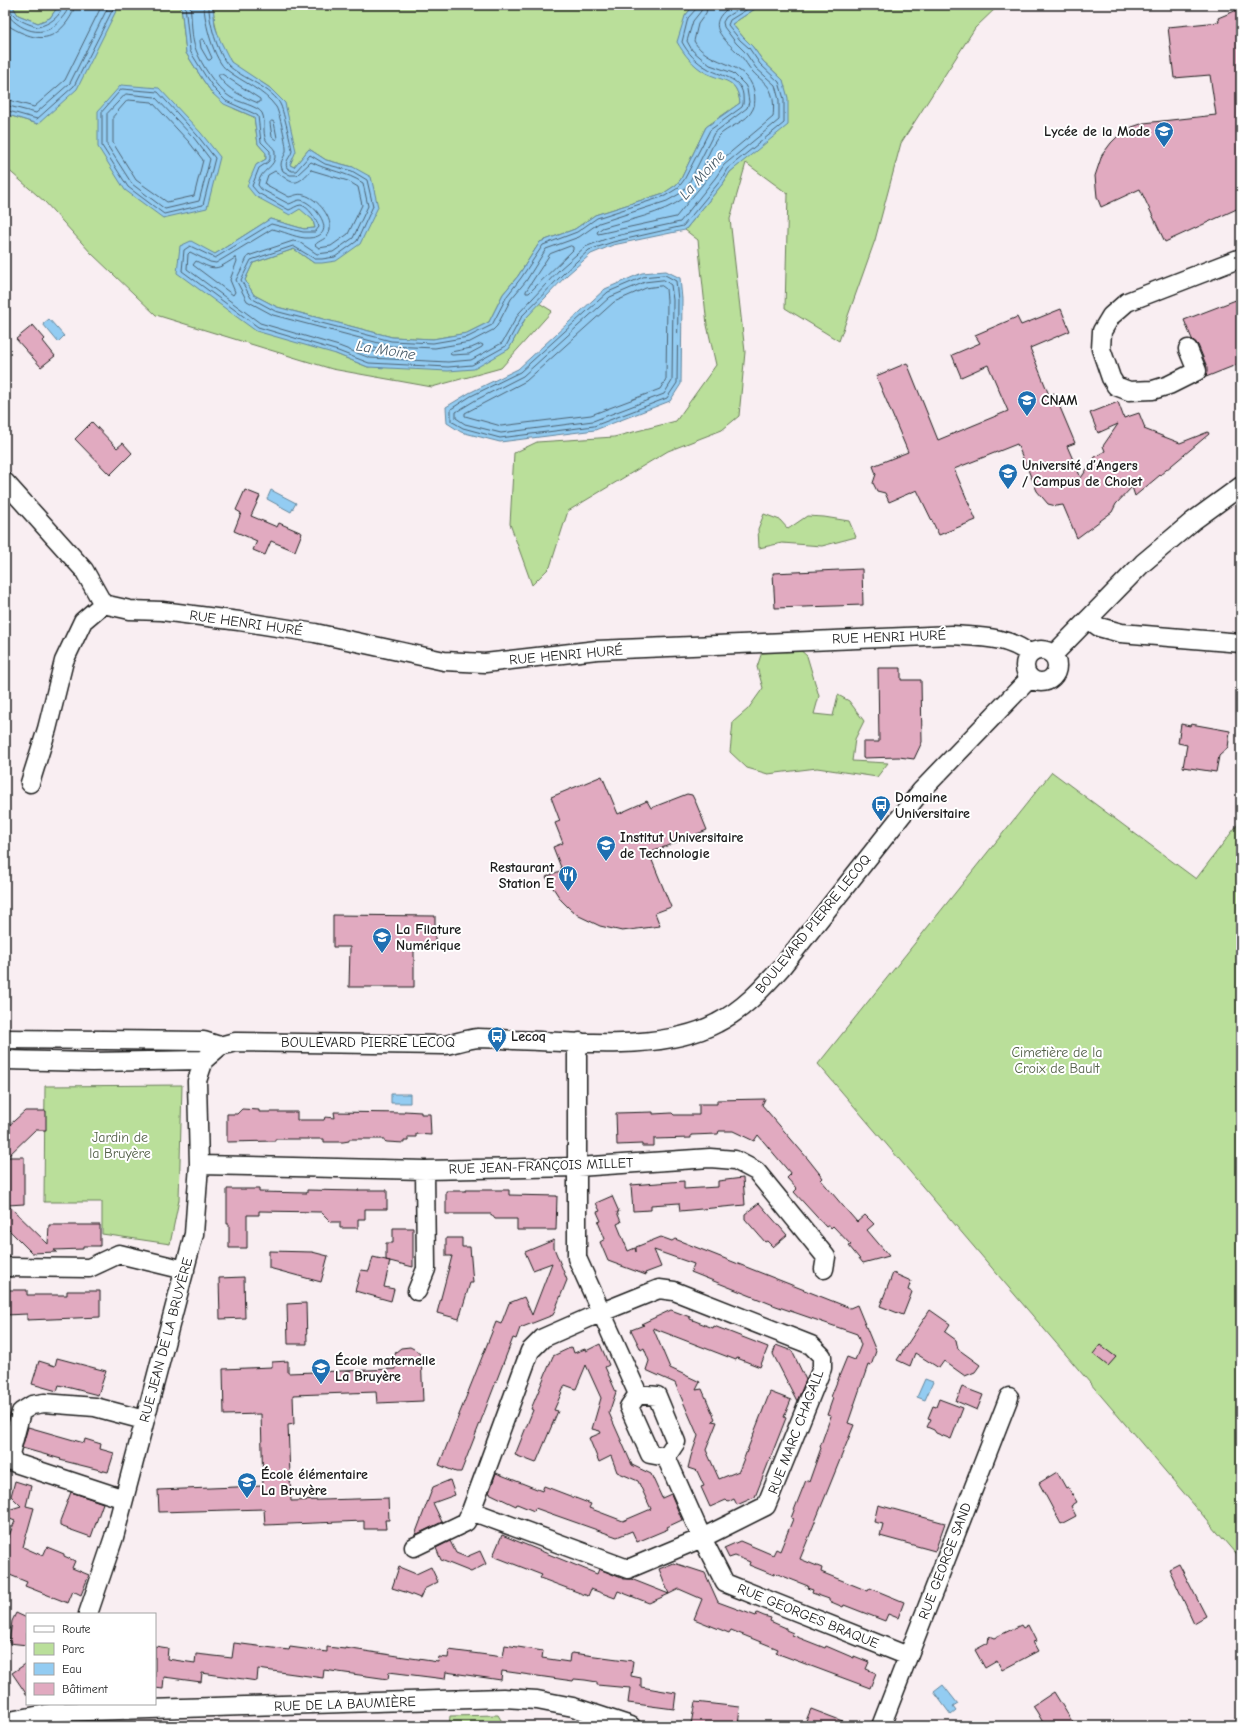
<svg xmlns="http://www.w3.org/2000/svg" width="1246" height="1731" viewBox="0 0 1246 1731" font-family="'Comic Neue',sans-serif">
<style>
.green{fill:#badf9a;stroke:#6b7e5b}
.water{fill:#93ccf2;stroke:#63869c}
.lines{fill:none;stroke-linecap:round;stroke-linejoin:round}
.shore{stroke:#4c6272;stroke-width:1}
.building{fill:#e1aac0;stroke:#1c1c1c}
.minor-casing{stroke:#1c1c1c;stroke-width:21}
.minor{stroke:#fff;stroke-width:18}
.labels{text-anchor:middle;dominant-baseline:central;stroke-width:4;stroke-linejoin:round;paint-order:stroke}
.poi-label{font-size:14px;font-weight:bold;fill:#1c1c1c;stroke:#fff;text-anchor:start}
.street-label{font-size:14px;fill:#1c1c1c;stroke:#fff}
.park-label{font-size:14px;fill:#536048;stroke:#fff}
.water-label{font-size:15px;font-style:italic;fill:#465a67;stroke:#fff}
</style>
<rect width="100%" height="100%" fill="#f9eef2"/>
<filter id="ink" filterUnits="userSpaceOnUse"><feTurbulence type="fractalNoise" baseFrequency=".025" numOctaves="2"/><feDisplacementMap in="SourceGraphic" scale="8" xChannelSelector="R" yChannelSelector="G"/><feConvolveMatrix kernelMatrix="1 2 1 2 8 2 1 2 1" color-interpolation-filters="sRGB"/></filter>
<g filter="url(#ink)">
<path class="green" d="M12 5H59L50 18 38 23 18 15Z
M119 5H181L186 53 203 80 212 93 235 109 254 117 258 144 266 153V159L256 165 313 220 315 228 304 229 270 219 215 254 180 246 336 354 368 367 509 349 525 319 539 303 552 311 501 368 432 387 332 369 156 315 91 253 45 202 5 167V114L38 124 103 35Z
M213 5H694L685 16 706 73C725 79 738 81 740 103L706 127 681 179 676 185 664 193 595 215 575 229 540 242 518 276 503 294 489 322 467 333 433 339 392 337 277 307 254 295 245 280 253 263 294 249 314 263 353 167 326 160 309 149 294 167 289 165 270 88C262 82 236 68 231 62 220 49 213 22 213 5Z
M761 5H999L975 28 901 143 875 240 839 341 785 308 788 194 746 163 730 219 745 352 739 416 722 430 668 451 568 511 550 567 532 585 510 524 514 453 537 442 614 437 676 421 716 365 707 325 698 240 685 230 724 182 730 172 750 155 783 80 763 61 752 46 743 37 732 24Z
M764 514 780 520 788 529 807 516 824 517 849 521 856 537 822 546 782 543 759 548 758 529Z
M798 648 807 656 819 696 814 714 833 716 838 695 849 701 864 721 855 739 852 761 888 763 877 777 817 768 768 774 747 768 730 752 733 722 748 709 763 688 757 667 763 649Z
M1052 772 1196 879 1241 820V1560L818 1064Z
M182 1085 179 1200 170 1244 102 1234V1202H44L45 1086Z
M498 1715 504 1725 523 1726H449L450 1716Z"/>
<path class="water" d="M5 5H12L18 15 38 23 50 18 59 5H119L77 89 38 124 5 114Z
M181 5H213L215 26 220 40 231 62 270 88 285 103 296 151 290 165 294 167 309 149 326 160 353 167 371 177 378 207 360 244 336 261 322 263H314L294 249 253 263 245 280 254 295 277 307 392 337 433 339 467 333 489 322 503 294 518 276 540 242 575 229 595 215 664 193 676 185 681 179 706 127 740 103C737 78 724 82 706 73 693 66 684 54 677 42L685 16 694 5H761L732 24 743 37 752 46 763 61 783 80 788 98V125L730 172 724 182 685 230 613 245 591 254 567 275 525 319 509 349 474 369 448 371 368 367 336 354 256 331 177 273 180 246 191 241 215 254 270 219 304 229 315 228 313 220 300 209 290 215 255 196 247 186 256 165 266 159V153L258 144 254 117 224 104 212 93 203 80 186 53Z
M121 85 159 88 201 133 220 157 207 208 163 218 125 190 98 147V111Z
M666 271 680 278 682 299 681 384 670 401 595 430 500 442 461 432 447 423 446 407 469 393 518 369 605 289 642 273Z
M49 319 64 336 58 342 43 324Z
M271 490 296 503 291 512 267 499Z
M391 1094H410V1103H391Z
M925 1379 933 1382 925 1400 917 1397Z
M943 1685 958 1704 953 1707 956 1711 951 1715 934 1692Z"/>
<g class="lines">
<path class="shore" d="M9 5C10 18 27 24 38 27 49 24 61 17 63 5
M185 5 190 51 206 77 215 90 226 101 255 114 258 116 261 142 270 151V159L268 162 259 168 252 186 258 193 289 210C292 209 297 205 301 205 309 207 317 220 319 227L315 232H303L271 224 215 258 190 246 184 250 182 271 258 327 338 351 369 363 448 367 472 365 506 346 522 316 564 273 589 250 613 242 683 226 721 180 727 169 784 123V99L779 82 760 64 749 48 740 40 728 25 730 20 754 5
M190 5C192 18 191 39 196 50 201 64 217 89 230 97 237 102 258 106 262 113 266 121 262 132 266 140 269 145 274 147 275 152 277 170 260 167 258 185L261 189 289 204C293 203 296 200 300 200 314 201 343 239 305 238 294 237 283 231 272 229L216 263 210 262 190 252 188 254 187 269 260 323 339 346 370 358 448 362 471 360 502 343 519 313 560 269 585 247 611 237 680 222 716 177 724 165 779 120V100L775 85 756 68 745 52 736 43 724 27 723 22 726 17 745 5
M204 5C204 21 214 61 227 70 242 82 264 90 276 107 279 111 287 146 286 151 284 159 278 162 283 171L290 175H297L311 162C328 171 347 172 363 183L368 206 353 238 333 252 317 254 299 242 293 241 248 256 236 280 247 301 273 315 390 346 435 348 470 342 493 330 497 326 511 299 526 281 546 249 579 237 599 223 667 201 681 193 689 183 714 133 747 108 749 102 747 89 745 85 733 73 710 65 700 57 692 50 687 41 693 21 701 11 702 5
M209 5C208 20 218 54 228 65 241 78 274 88 281 106 283 111 292 146 292 151 291 157 284 161 287 168L292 171H296L310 155 325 164 352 171 367 180 373 206 357 241 335 257 322 259H315L293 246 251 260 241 280 251 298 275 311 391 341 433 343 468 337 492 325 507 296 521 278 543 245 577 232 597 218 665 196 678 188 684 180 710 130 742 107C744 103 743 99 743 95 741 77 719 76 707 68 696 62 688 53 682 42L688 18 696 9 697 5
M708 5 706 13 698 24 694 41C707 65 741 60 752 85 755 91 756 103 753 109 747 123 727 126 718 137 705 154 701 185 684 198 662 214 628 220 602 228L597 232 598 234 676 217 711 174 720 161 773 117C774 108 774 98 770 90 767 83 758 78 753 72 748 67 745 60 740 55 722 37 703 24 733 5
M5 11C18 31 45 41 61 19 65 14 68 11 68 5
M5 22C9 27 14 29 20 32 40 41 53 40 67 22 71 16 74 12 74 5
M202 39 204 40 212 58 210 60H208L201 48 200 41Z
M219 74H222L260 99V102L258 103C242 96 229 91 219 77Z
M122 89 158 92 197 135 215 158 203 205 164 214 128 187 102 146V112Z
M126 94 155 97 194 138 210 159 199 201 165 209 132 184 107 145V114Z
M5 99 34 107 65 80 102 5
M128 100 152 102 189 142 203 160 194 196 167 202 136 180 113 143V117Z
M5 105 36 113 70 83 109 5
M5 110 37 119 74 86 115 5
M272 121 274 122 277 138 276 140 272 137 270 123Z
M311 170 348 181 358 187 362 205 348 234 331 246 319 248 315 245C319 240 326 240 329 233 335 219 317 198 304 195 298 193 294 196 289 197L265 184 268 175 275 171C292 182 294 190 311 170Z
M571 246 573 247V250L529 293H526V291L550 254Z
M235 258 237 261 230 280 235 292 233 295 193 265 196 261C216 271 216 270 235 258Z
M665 275 676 281 678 300 677 383 667 398 594 426 500 438 463 428 451 421V409L471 396 520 372 608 292 643 277Z
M664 280 671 285 673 300 672 381 664 394 593 421 501 433 465 424 456 418V412L474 401 523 376 610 297 645 282Z
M662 286 666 289 667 300 666 379 660 389 591 415 501 426 465 416V413L526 381 614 302 646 288Z
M363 344 378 349 379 351 372 352 361 348 360 346Z
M481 344 483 345 482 347 469 354 452 355 450 354 451 352 471 348Z"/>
</g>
<path class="building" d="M1237 10 1241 17V207L1165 242 1140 189 1101 207 1097 197 1095 176 1102 155 1111 143 1121 133 1132 127 1144 123 1216 115 1210 75 1174 78 1168 27 1219 22 1218 18Z
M1241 298V363L1206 377 1207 367 1198 345 1192 339 1184 320Z
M1061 309 1070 331 1030 348 1049 395 1054 393 1075 443 1067 446 1081 478 1095 457 1105 451 1103 446 1118 424 1098 433 1090 413 1118 402 1124 418 1139 413 1145 428 1144 429 1180 443 1208 432 1209 434 1135 496 1132 487 1116 504 1112 512 1077 538 1063 505 1056 506 1048 504 1037 491 1017 444 954 469 976 520 939 535 917 490 889 502 885 493 877 491 873 483 876 474 873 466 908 452 876 376 907 363 938 440 1008 411 988 365 961 377 952 355 980 343 975 335 1017 317 1021 325Z
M33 325 45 339 43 341 55 356 41 367 16 339Z
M92 422 117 448 123 443 132 453 110 475 75 439Z
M245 490 260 496 251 516 277 527 279 523 302 533 295 551 271 541 265 555 253 550 257 541 234 531 241 513 236 510Z
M862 569 863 605 775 608 773 573Z
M878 668H901V680H921L922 742 914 759 899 757 863 758V742H879Z
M1181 724 1190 726 1191 724 1230 731 1228 748 1219 756 1216 772 1183 767 1187 745 1178 743Z
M602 776 618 814 647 801 651 808 687 794 692 795 696 803 707 830 649 853 671 907 655 913 660 926 622 931 600 926 579 916 570 909 561 900 546 877 562 870 553 847 563 843 555 823 560 821 551 797Z
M333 915 435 916V948H414V987H349L350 947H333Z
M765 1099 762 1105 808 1159 823 1178 821 1180 843 1206 857 1222 865 1215 874 1224 867 1230 889 1256 863 1263 849 1246 851 1245 833 1226 831 1228 829 1225 826 1227 794 1192 797 1189 787 1178 791 1174 758 1135 754 1141 733 1131H719L718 1134 691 1135V1138L654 1139V1146H642V1144L617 1145 616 1113 653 1112V1114L672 1113 674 1115H699V1104H717V1100Z
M242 1109 259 1110V1112H297V1120H324L325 1117 335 1118 334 1112 404 1113V1111L421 1112V1114H430L431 1135 416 1134V1137H408V1141H404V1143L387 1142 384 1141V1139H349V1141L343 1142H324V1139H275V1141L227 1142V1114H237Z
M25 1111H46V1130H35L7 1157H24V1204L8 1205 48 1244 49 1225H100V1246H83V1249L54 1250 57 1252 32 1253 5 1226V1129Z
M743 1178 745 1205 680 1211 679 1203 651 1205V1210L633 1211 631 1185 684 1181V1189L718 1187V1181Z
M227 1189H259V1192L307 1193V1190L358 1191V1190H387V1209H365V1219H358V1228H340V1222H331L321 1212 259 1211V1215H247V1248H229V1224H227Z
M466 1190H509V1195L557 1196 556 1230H517V1219H495L491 1214H446V1191H466Z
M612 1196 619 1212H617L621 1222 617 1224 628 1251 635 1248 636 1252V1247L661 1237 672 1241 675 1239 850 1308 857 1305 876 1351 871 1366 868 1365 848 1423 854 1425 800 1559 822 1568 821 1572 868 1591 870 1588 904 1602 898 1618 888 1614 885 1621 844 1605 843 1607 829 1601V1599L812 1593 813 1590 807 1588 808 1586 775 1573 774 1575 749 1565 750 1562 735 1556 729 1558 724 1548 740 1541 773 1555 776 1549 780 1551 793 1519 791 1518 806 1480 809 1482 821 1448 820 1447 831 1416 827 1415 833 1398 831 1397 840 1374 847 1357 855 1360 861 1345 857 1334 776 1306 691 1272 694 1264 654 1250 661 1267 645 1273 646 1275 608 1261 600 1242 605 1239 598 1222 601 1221 597 1212 600 1211 596 1203Z
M759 1203 787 1235 773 1247 767 1241 765 1242 745 1219V1214Z
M393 1228H413V1267L386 1260V1243H393Z
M446 1238H462V1247H470L473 1283H470L459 1319 437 1313 452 1256H446Z
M554 1240V1248L567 1280 553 1315 520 1328 516 1339 513 1338 461 1472H456L439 1465 496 1322 501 1324 509 1303 524 1297 532 1315 552 1263 533 1270 525 1252Z
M269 1251 312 1252 328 1256 321 1282 269 1268Z
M373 1257 390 1261 384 1287 394 1289 391 1301 355 1291 361 1270 369 1271Z
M893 1273 911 1281 908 1290 912 1292 903 1315 880 1306Z
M244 1277 245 1318 220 1319 219 1278Z
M5 1290H27V1295H67V1291H100V1317L27 1320V1314L5 1315Z
M306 1303 307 1344H288L287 1304Z
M671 1310 690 1317V1319L713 1328 714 1326 768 1347 760 1367 737 1358 736 1360 653 1328 670 1368 700 1382 696 1390 702 1389 715 1419 712 1421 717 1422 706 1450 719 1479 739 1471 770 1392 791 1400 784 1417 786 1418 755 1497 737 1505 734 1499 728 1502 726 1500 710 1507 701 1487 704 1486 697 1471 688 1468 691 1456 698 1436 675 1383 646 1370 649 1361 644 1348 641 1350 631 1330 644 1325 641 1324Z
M930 1310 950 1324 945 1332 956 1340 958 1349 980 1365 975 1372 965 1376 944 1361 939 1368 915 1353 910 1366 897 1360Z
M600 1344 609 1365 605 1367 616 1392 609 1413 632 1465 651 1474 662 1498 671 1494 682 1520 667 1527 668 1529 637 1542 632 1531 617 1537 535 1508 534 1511 517 1504 516 1506 489 1493 496 1473 542 1491 544 1486 591 1504 589 1508 623 1521 651 1509 638 1481 617 1472 611 1456 599 1462 589 1438 601 1433 600 1431 592 1429 601 1398 586 1365 576 1389 565 1385 554 1410 558 1411 536 1463 515 1455 533 1410 531 1409 553 1356 572 1347 574 1353 585 1349 586 1351Z
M776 1345 792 1351 806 1380 797 1401 773 1354Z
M1100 1345 1116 1357 1108 1366 1093 1354Z
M410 1347 414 1349 421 1355 423 1401 377 1403 376 1392 293 1395 294 1424 288 1425 291 1501 388 1498 389 1520H385L386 1529H364V1521L265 1525 264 1509 159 1512 158 1490 263 1486 261 1414 224 1415 223 1369 272 1367V1362L288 1361V1373L395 1369 394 1357 396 1352 401 1348Z
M57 1358 106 1371 98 1395 59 1385 57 1391 32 1384 39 1361 55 1366Z
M962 1387 983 1395 977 1410 956 1401Z
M939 1399 963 1408 951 1439 936 1433 934 1430 927 1427 931 1419 928 1418 933 1406 936 1407Z
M28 1427 84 1443 85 1439 101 1444 100 1449 114 1453 108 1472 60 1460 61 1459 22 1448Z
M1057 1472 1066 1488 1068 1487 1077 1502 1071 1506 1076 1516 1061 1524 1039 1483Z
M450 1480 455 1495 433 1503 442 1522 415 1535 433 1487Z
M15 1481 31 1486 26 1506 34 1508 23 1547 43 1556 47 1547 64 1554V1556L75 1561 72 1568 89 1575 81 1595 73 1591 68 1603 25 1586 27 1582 5 1573V1545L15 1521 5 1517V1511L21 1506 11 1496Z
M71 1492 103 1503 91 1537 60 1526V1521Z
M878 1505 945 1523 935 1551 880 1536 883 1524 874 1522Z
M502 1535 597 1574 599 1569 624 1579H631L669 1594 649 1603 618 1591 615 1598 591 1589 588 1596 540 1578 542 1575 493 1556Z
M450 1541 456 1553 466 1557 480 1551 486 1564 471 1572 441 1560 436 1548Z
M674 1563 705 1573 718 1602 756 1616 757 1613 764 1616 771 1618 770 1621 786 1628V1630L793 1633 792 1635 825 1648 826 1646 854 1658V1656L869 1662 866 1669 876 1673 870 1688 776 1653 778 1649 731 1630 729 1633 694 1619 702 1599 679 1589 669 1594 659 1569Z
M1179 1564 1206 1616 1194 1623 1169 1569Z
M399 1567 416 1574 431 1567 438 1582 424 1589 420 1598 405 1592 392 1588Z
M16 1613 27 1618V1645L9 1643 12 1621Z
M1021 1625 1023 1628 1028 1625 1036 1641 1033 1642 1038 1651 1002 1670 997 1661 985 1668 975 1650 988 1643 989 1636 994 1638Z
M234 1643 289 1650 290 1647 327 1652V1647L345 1649V1648L438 1662 439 1657 448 1658 449 1650 503 1657 505 1645 543 1651 542 1658 569 1662 570 1654 572 1653 633 1661 631 1676 641 1678V1687L676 1693 674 1709 628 1703 630 1688 597 1685V1682L585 1680 574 1679 573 1681 502 1671 501 1680 446 1672 445 1679 389 1672 388 1679 324 1670 323 1678 258 1669 257 1681 202 1673 201 1682 164 1677 163 1689 155 1688V1646L168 1648 167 1659 195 1663 196 1654 232 1658Z
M27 1663V1695L12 1673Z
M1054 1692 1075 1726H1045L1037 1712 1033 1706Z
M695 1702 740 1707 738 1726H703L691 1724Z
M811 1709 853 1725 852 1726H813L805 1723Z"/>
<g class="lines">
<g class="minor-casing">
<path id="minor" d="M1188 349 1197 371 1169 385 1153 390 1129 391 1116 386 1111 378 1101 349 1102 331 1111 316 1127 302 1241 258
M5 482 84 570 103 604
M103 604 130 610 162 611 239 621 315 633 444 661 485 663 597 650 952 635C980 637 1007 636 1030 654
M1088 619 1099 627 1121 633 1241 643
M1025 666a16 16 0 1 1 32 0a16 16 0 1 1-32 0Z
M1053 655 1143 563 1193 521 1241 486
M30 783 47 729 64 661 83 621 103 604
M5 1039 204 1041 220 1046
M580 1042 577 1053V1258L638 1394
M5 1060 92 1062 204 1060 220 1046 235 1042 445 1045C456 1043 467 1039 478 1038 490 1038 502 1039 514 1040 575 1042 663 1052 717 1023 743 1010 762 989 781 968L921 791 1030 678
M199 1165 425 1170 578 1167 710 1158 735 1160 756 1171 826 1257 824 1269
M5 1267 89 1268 119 1254 185 1270
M659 1289 674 1291 811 1345 822 1356V1368L766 1506 702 1538 628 1569 471 1511 530 1351 543 1338 602 1312Z
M417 1291 426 1269 425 1170
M638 1394 657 1396 676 1442 666 1457
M638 1394 629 1407 650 1454 666 1457
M666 1457 702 1538 725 1583 908 1656
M124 1499 15 1463 10 1454 21 1412 32 1405 44 1403 95 1407 144 1420
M414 1547 466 1522 471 1511
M88 1614 114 1537 194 1234 199 1165 197 1081 204 1060
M5 1722 56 1712 503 1698 537 1700 573 1707 631 1726
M881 1726 1009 1397"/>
</g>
<use href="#minor" class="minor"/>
</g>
</g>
<defs>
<g id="school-pin" transform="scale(1)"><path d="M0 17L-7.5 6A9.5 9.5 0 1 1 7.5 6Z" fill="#1f6fb2" stroke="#fff"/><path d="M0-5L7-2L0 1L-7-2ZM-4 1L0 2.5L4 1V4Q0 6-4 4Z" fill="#fff"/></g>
<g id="university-pin" transform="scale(1)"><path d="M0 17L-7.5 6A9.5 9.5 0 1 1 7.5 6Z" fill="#1f6fb2" stroke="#fff"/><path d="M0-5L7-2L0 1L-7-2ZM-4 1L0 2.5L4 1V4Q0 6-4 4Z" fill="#fff"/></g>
<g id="bus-pin" transform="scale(1)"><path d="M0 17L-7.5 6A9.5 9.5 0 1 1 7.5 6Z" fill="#1f6fb2" stroke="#fff"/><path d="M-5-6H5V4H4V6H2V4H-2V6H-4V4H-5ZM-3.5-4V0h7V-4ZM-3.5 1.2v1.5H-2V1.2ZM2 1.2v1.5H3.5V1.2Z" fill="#fff"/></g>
<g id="restaurant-pin" transform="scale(1)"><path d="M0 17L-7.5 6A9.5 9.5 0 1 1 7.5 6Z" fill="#1f6fb2" stroke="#fff"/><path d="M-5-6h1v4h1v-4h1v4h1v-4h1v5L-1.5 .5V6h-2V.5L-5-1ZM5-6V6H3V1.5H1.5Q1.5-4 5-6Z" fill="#fff"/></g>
</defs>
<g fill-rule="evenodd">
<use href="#school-pin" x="1164" y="131"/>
<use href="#university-pin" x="1027" y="400"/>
<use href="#university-pin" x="1008" y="473"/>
<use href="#bus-pin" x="881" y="805"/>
<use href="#university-pin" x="606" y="845"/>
<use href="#restaurant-pin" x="568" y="875"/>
<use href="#university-pin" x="382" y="937"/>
<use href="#bus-pin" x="497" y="1036"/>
<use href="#school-pin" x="321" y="1368"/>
<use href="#school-pin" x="247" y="1482"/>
</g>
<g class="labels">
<g class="poi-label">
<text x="1150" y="131" text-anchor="end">Lycée de la Mode</text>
<text x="1041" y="400">CNAM</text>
<text x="1022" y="465">Université d’Angers<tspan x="1022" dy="16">/ Campus de Cholet</tspan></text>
<text x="895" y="797">Domaine<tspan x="895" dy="16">Universitaire</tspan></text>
<text x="620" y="837">Institut Universitaire<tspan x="620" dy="16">de Technologie</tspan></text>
<text x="554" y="867" text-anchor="end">Restaurant<tspan x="554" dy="16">Station E</tspan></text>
<text x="396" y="929">La Filature<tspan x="396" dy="16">Numérique</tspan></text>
<text x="511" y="1036">Lecoq</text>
<text x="335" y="1360">École maternelle<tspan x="335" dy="16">La Bruyère</tspan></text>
<text x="261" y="1474">École élémentaire<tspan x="261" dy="16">La Bruyère</tspan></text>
</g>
<g class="street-label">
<text transform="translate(246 623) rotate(8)">RUE HENRI HURÉ</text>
<text transform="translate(889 637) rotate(-2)">RUE HENRI HURÉ</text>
<text transform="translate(566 655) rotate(-5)">RUE HENRI HURÉ</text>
<text transform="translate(813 924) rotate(-51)">BOULEVARD PIERRE LECOQ</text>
<text x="368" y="1042">BOULEVARD PIERRE LECOQ</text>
<text transform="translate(541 1166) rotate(-2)">RUE JEAN-FRANÇOIS MILLET</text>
<text transform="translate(166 1340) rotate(-75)">RUE JEAN DE LA BRUYÈRE</text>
<text transform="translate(796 1432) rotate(-69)">RUE MARC CHAGALL</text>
<text transform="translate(945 1561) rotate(-69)">RUE GEORGE SAND</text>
<text transform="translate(808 1616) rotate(22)">RUE GEORGES BRAQUE</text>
<text transform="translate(345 1704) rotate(-2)">RUE DE LA BAUMIÈRE</text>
</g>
<g class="park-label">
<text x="1057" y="1052">Cimetière de la<tspan x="1057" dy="16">Croix de Bault</tspan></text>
<text x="120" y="1137">Jardin de<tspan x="120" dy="16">la Bruyère</tspan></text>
</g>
<g class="water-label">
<text transform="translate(702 175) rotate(-48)">La Moine</text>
<text transform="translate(386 350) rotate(9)">La Moine</text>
</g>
</g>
<rect width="1246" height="1731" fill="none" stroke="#fff" stroke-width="20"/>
<rect x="10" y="10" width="1226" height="1711" fill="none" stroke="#1c1c1c" stroke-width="1.5" filter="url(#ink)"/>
<rect x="26" y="1613" width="130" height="92" fill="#ffffff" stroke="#a4a4a4"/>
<rect x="34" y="1626" width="20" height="6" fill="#ffffff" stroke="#a4a4a4"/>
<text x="62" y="1633" font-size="12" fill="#1c1c1c">Route</text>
<rect x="34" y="1643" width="20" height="12" fill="#badf9a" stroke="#a4a4a4"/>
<text x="62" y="1653" font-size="12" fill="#1c1c1c">Parc</text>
<rect x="34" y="1663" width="20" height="12" fill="#93ccf2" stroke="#a4a4a4"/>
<text x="62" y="1673" font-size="12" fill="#1c1c1c">Eau</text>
<rect x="34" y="1683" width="20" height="12" fill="#e1aac0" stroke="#a4a4a4"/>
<text x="62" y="1693" font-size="12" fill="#1c1c1c">Bâtiment</text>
</svg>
